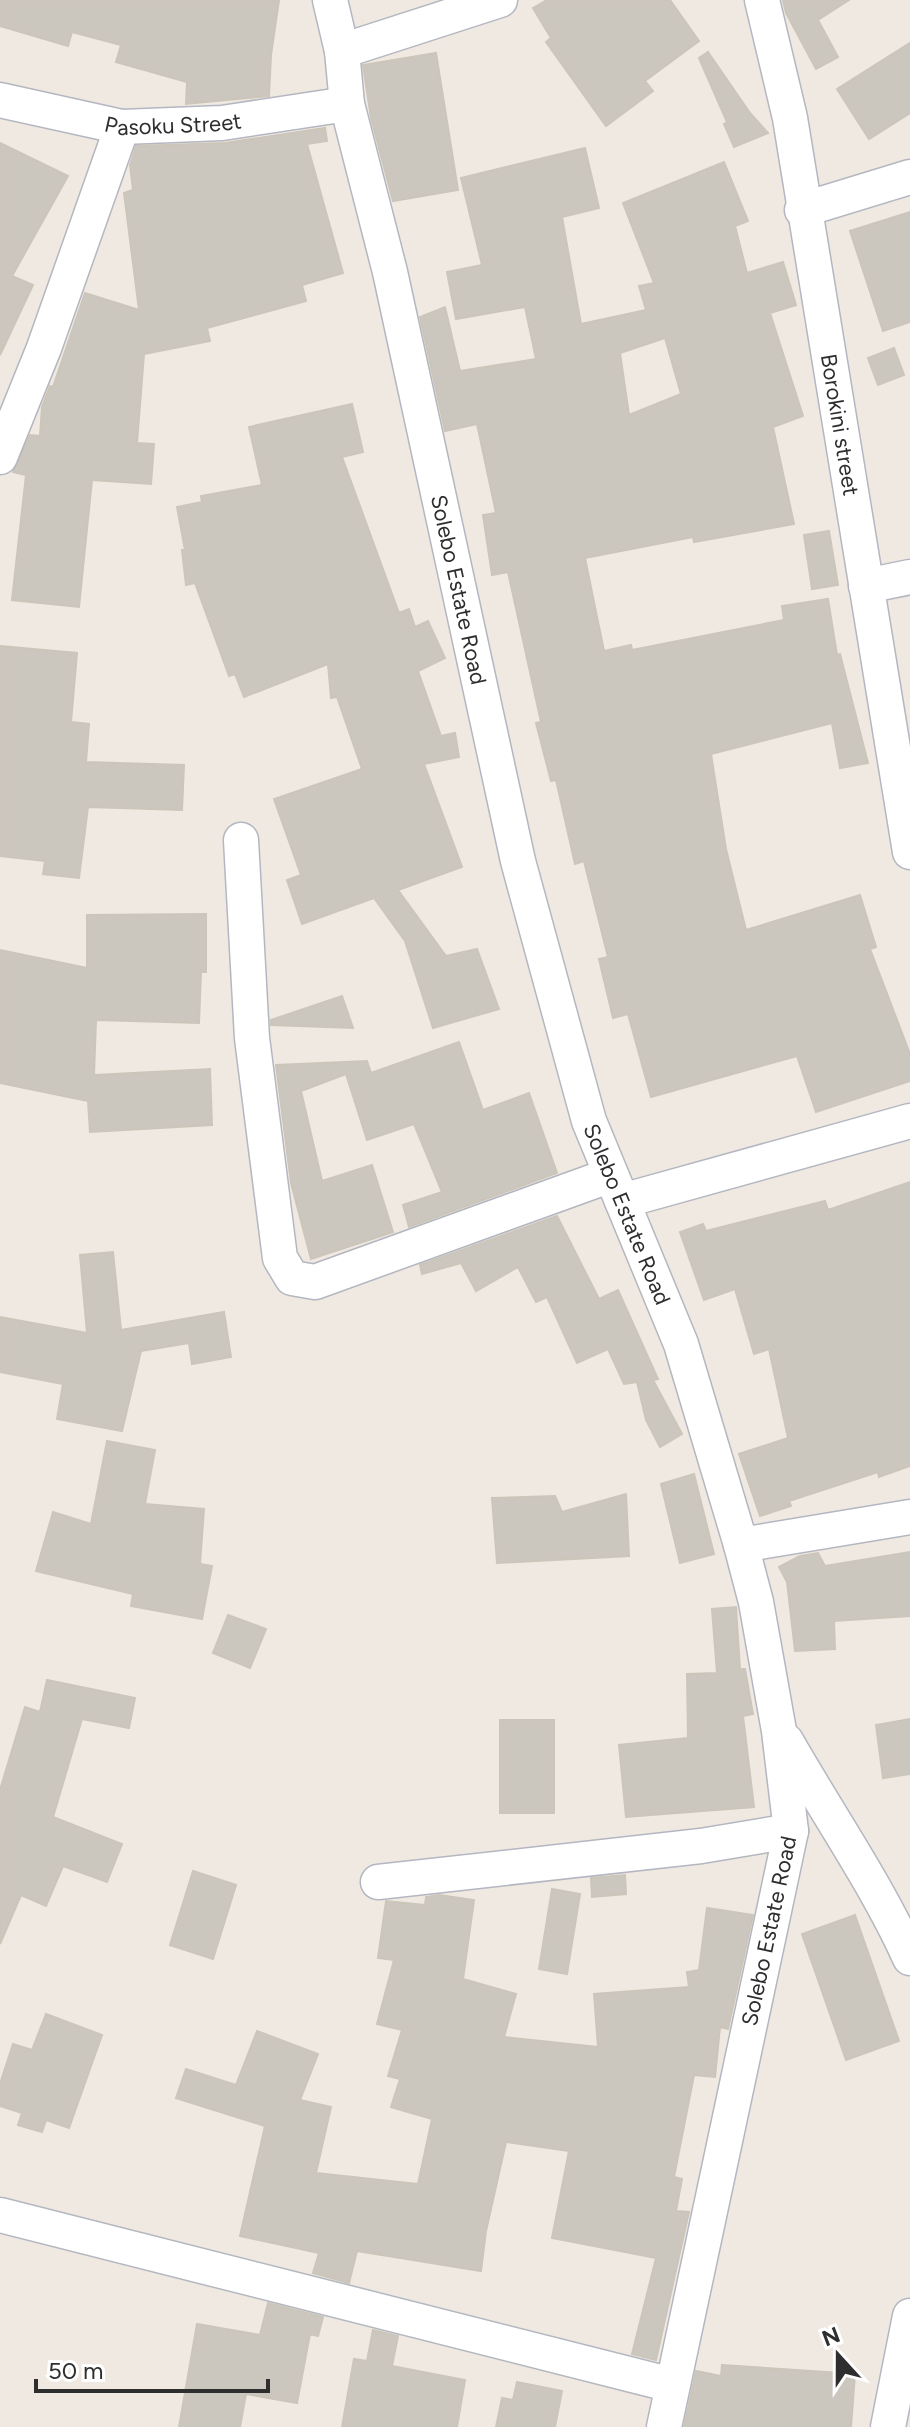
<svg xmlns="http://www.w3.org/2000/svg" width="910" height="2427" viewBox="0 0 910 2427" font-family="Figtree,sans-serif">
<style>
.building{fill:#cbc7bf;stroke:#cbc5ba;stroke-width:2;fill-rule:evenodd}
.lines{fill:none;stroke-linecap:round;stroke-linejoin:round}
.minor-casing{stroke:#b4b7c1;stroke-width:37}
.minor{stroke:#fff;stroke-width:34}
.labels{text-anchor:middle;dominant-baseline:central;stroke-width:7;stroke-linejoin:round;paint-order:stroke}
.street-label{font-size:22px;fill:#2e2e2e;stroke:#fff}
</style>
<rect width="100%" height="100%" fill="#efe9e1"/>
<path class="building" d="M0 0H279L271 55 269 96 186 104 187 82 116 62 121 45 72 32 68 46 0 26Z
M547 0H670L699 41 645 81 653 91 606 126 546 42 551 38 533 8Z
M783 0H849L818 20 838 57 816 69 786 13Z
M910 43V113L869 139 837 89Z
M708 52 750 113 768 133 734 147 724 124 727 122 699 58Z
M436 53 458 190 393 201 371 118 363 65Z
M325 128 327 141 307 144 343 273 302 285 306 301 207 328 210 341 144 354 137 443 154 444 151 484 92 480 79 607 12 600 26 475 13 472 30 435 40 436 42 407 50 386 53 387 85 293 139 310 124 193 133 190 130 165 136 146 225 143Z
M0 143 68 176 12 276 33 285 0 355Z
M585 148 599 208 562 217 581 324 646 310 639 286 654 283 623 203 724 162 748 221 735 226 747 273 783 262 796 305 770 313 803 416 773 427 794 524 694 542 693 537 585 558 604 651 631 645 632 650 784 620 782 606 828 599 837 655 840 654 868 763 840 768 832 723 711 754 726 849 746 930 860 895 876 947 870 949 910 1054V1081L816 1112 797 1056 651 1097 628 1014 613 1018 599 959 608 957 584 861 575 864 556 780 551 781 536 723 541 722 508 572 492 575 483 515 496 513 477 424 445 431 420 317 445 307 460 371 536 359 525 307 456 319 447 272 482 265 461 178ZM665 338 681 394 629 415 620 353Z
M910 212V322L883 331 850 231Z
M894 348 904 375 878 385 868 358Z
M352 404 363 452 342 457 399 613 409 609 415 627 428 621 445 658 418 671 441 736 455 733 459 757 424 764 462 867 398 890 446 956 477 949 499 1009 433 1028 405 941 374 898 302 924 287 880 301 875 274 799 362 769 337 697 331 698 328 664 244 697 235 674 229 676 195 583 186 585 182 550H185L177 507 202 502 201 496 262 485 249 427Z
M829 531 838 585 812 589 804 535Z
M0 646 77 653 71 722 89 724 86 762 184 765 182 810 88 807 79 878 43 874 45 861 0 856Z
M206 914V972H201L199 1023 96 1020 94 1075 210 1069 212 1125 90 1132 88 1101 0 1083V950L87 968V915Z
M342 996 353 1028 271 1025V1020Z
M459 1042 483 1110 529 1093 557 1173 409 1227 403 1205 442 1192 414 1124 367 1140 346 1074 301 1091 322 1181 372 1165 393 1232 311 1259 291 1183 276 1065 367 1061 371 1073Z
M910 1182V1466L879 1477 878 1472 789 1501 791 1506 760 1516 739 1454 788 1438 769 1349 754 1354 735 1289 704 1300 680 1232 703 1224 706 1231 825 1201 828 1210Z
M557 1216 599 1299 618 1290 658 1379 653 1380 682 1434 660 1447 646 1420 637 1382 624 1384 608 1349 577 1363 547 1297 536 1302 518 1267 476 1291 461 1263 422 1274 420 1265Z
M113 1252 121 1330 224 1312 231 1357 192 1364 189 1343 141 1351 122 1431 57 1419 63 1384 0 1372V1317L87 1333 80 1255Z
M107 1441 155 1450 145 1504 204 1509 200 1564 212 1566 202 1619 131 1606 133 1594 36 1571 53 1512 91 1524Z
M694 1474 714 1554 680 1563 661 1484Z
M626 1494 629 1556 497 1563 492 1498 555 1496 562 1512Z
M910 1552V1616L834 1621 835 1649 795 1651 787 1582 779 1567 800 1556 818 1553 825 1566Z
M736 1607 740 1669H745L753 1714 743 1716 754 1807 626 1817 619 1745 688 1738 687 1674 717 1673 712 1609Z
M228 1615 266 1629 250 1668 213 1653Z
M47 1680 135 1698 129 1728 82 1719 53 1817 122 1844 107 1882 63 1866 46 1906 21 1895 0 1944V1790L25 1707 40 1712Z
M910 1719V1774L883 1778 876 1725Z
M500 1720H554V1813H500Z
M193 1871 236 1885 213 1959 170 1945Z
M625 1875 626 1894 592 1897 591 1878Z
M552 1889 580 1894 567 1974 539 1969Z
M439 1895 474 1900 463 1979 516 1994 504 2037 598 2047 594 1994 689 1987 687 1972 699 1970 707 1908 753 1915 728 2029 720 2027 715 2077 694 2075 674 2177 682 2179 676 2211 689 2212 656 2360 632 2354 656 2258 552 2238 569 2151 506 2142 486 2231 481 2271 357 2251 349 2283 313 2273 319 2253 240 2236 265 2126 176 2098 186 2069 236 2085 257 2031 318 2054 300 2100 331 2107 316 2173 418 2184 432 2119 391 2107 400 2079 388 2076 402 2030 377 2024 394 1960 378 1958 386 1901 425 1905 426 1897Z
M855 1915 899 2041 846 2060 802 1934Z
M46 2014 102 2035 69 2128 46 2120 42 2132 18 2125 22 2113 0 2106V2084L13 2044 32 2050Z
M268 2303 323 2317 318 2336 310 2334 297 2403 246 2394 240 2427H179L197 2324 260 2335Z
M373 2330 398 2336 392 2366 465 2380 457 2427H342L354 2359 367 2361Z
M722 2365 855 2374 851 2427H684L696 2371 721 2376Z
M517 2382 562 2391 555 2427H496L502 2398 513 2400Z"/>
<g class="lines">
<g class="minor-casing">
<g id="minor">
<path id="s1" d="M330 0 342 51 347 104 390 272 518 861 589 1121 681 1344 741 1545 756 1602 779 1731 791 1831 664 2427"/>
<path id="s2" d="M762 0 790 118 910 852"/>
<path d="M342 51 500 0"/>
<path id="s3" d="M0 100 122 127 222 123 347 104"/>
<path d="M802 210 910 177"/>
<path d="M0 457 44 348 122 127"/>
<path d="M866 586 910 577"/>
<path d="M241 840 252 1038 280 1258 292 1278 315 1282 611 1175"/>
<path d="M622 1201 910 1121"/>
<path d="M741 1545 910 1517"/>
<path d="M786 1741C827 1813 876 1883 910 1958"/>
<path d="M378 1882 701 1846 791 1831"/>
<path d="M0 2215 672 2385"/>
<path d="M888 2427 910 2316"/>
</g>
</g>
<use href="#minor" class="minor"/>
</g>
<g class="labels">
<g class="street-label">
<text stroke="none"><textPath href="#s3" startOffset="176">Pasoku Street</textPath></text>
<text stroke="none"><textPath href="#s2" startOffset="432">Borokini street</textPath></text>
<text stroke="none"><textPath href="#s1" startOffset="604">Solebo Estate Road</textPath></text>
<text stroke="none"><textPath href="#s1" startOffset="1252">Solebo Estate Road</textPath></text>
<text transform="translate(769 1931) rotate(-78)">Solebo Estate Road</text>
</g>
</g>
<g transform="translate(838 2355) rotate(339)" stroke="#ffffff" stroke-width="6" paint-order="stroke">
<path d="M0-6L14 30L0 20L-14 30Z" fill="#2e2e2e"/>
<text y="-12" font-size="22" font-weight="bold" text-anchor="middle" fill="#2e2e2e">N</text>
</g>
<path d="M36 2379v12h232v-12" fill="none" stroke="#2e2e2e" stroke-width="4"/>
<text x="48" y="2379" font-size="24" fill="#2e2e2e" stroke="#ffffff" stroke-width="6" paint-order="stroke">50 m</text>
</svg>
